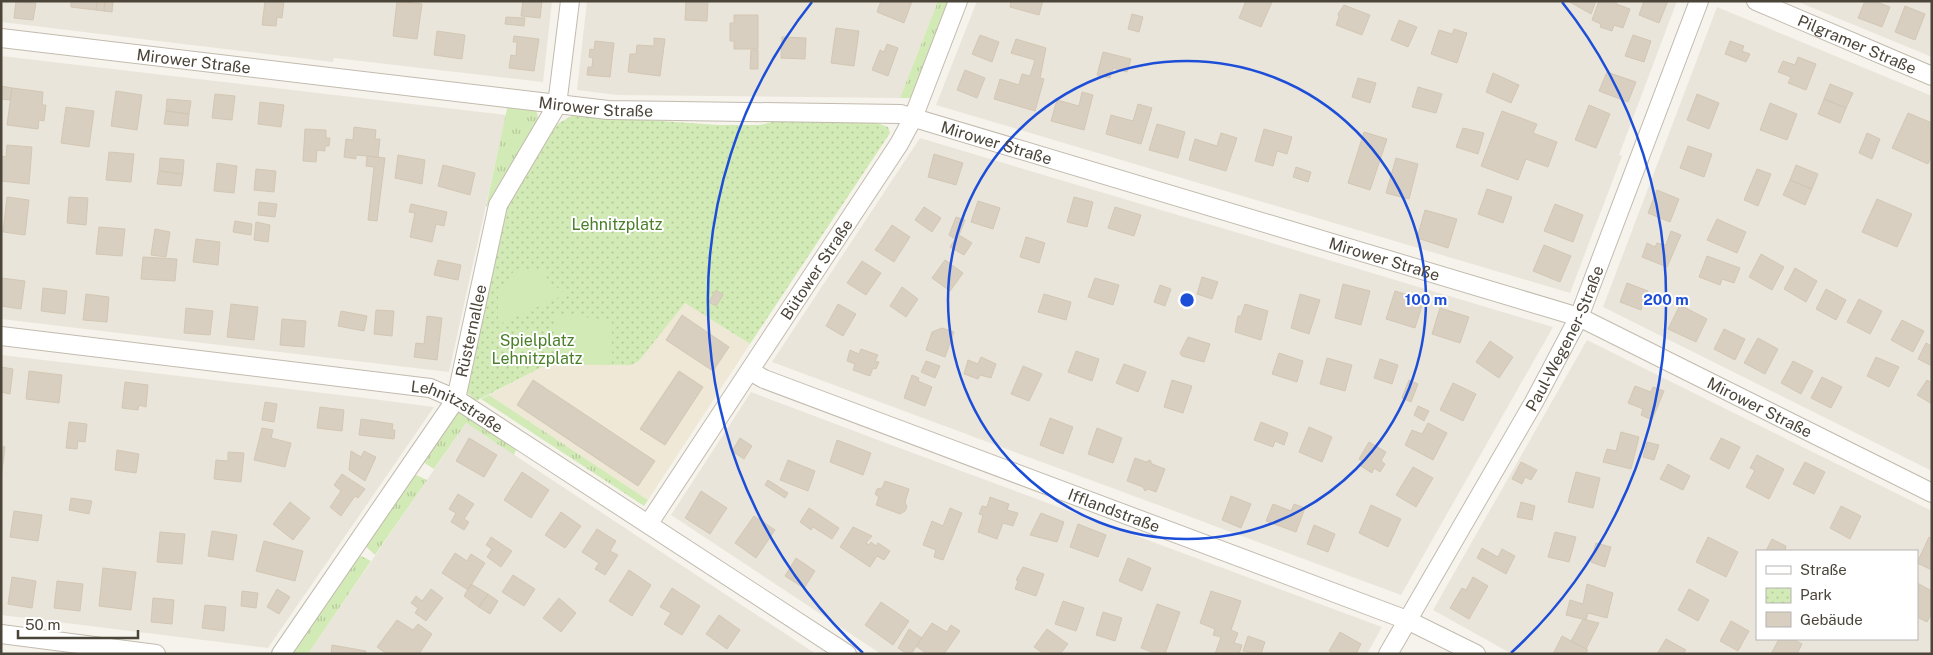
<svg xmlns="http://www.w3.org/2000/svg" width="1933" height="655" viewBox="0 0 1933 655" font-family="'Public Sans',sans-serif">
<style>
.residential{fill:#eae5da;fill-rule:evenodd}
.education{fill:#efe8d6}
.grass{fill:url(#grass-tufts)}
.park{fill:url(#park-dots)}
.garden{fill:#d2eab5}
.building{fill:#d8cfc1;stroke:#d3c7b4}
.lines{fill:none;stroke-linecap:round;stroke-linejoin:round}
.minor-casing{stroke:#c2bbae;stroke-width:20}
.minor{stroke:#fff;stroke-width:18}
.ring{fill:none;stroke:#1d4ed8;stroke-width:2.5}
.labels{text-anchor:middle;dominant-baseline:central;stroke-width:4;stroke-linejoin:round;paint-order:stroke}
.street-label{font-size:16px;fill:#4b4439;stroke:#fff}
.park-label{font-size:16px;fill:#4a7f2a;stroke:#fff}
.centre{fill:#1d4ed8;stroke:#fff;stroke-width:2.5}
.ring-label{font-size:15px;text-anchor:middle;font-weight:bold;fill:#1d4ed8;stroke:#fff;stroke-width:4;stroke-linejoin:round;paint-order:stroke}
</style>
<defs>
<pattern id="grass-tufts" width="24" height="20" patternUnits="userSpaceOnUse" patternTransform="scale(1.25)"><rect width="24" height="20" fill="#d2eab5"/><path d="M3 7l-1-3M5 7V3M7 7l1-3M15 17l-1-3M17 17v-4M19 17l1-3" fill="none" stroke="#b6ca9c"/></pattern>
<pattern id="park-dots" width="8" height="8" patternUnits="userSpaceOnUse" patternTransform="scale(1.25)"><rect width="8" height="8" fill="#d2eab5"/><path d="M2 2h.1M6 6h.1" fill="none" stroke="#b6ca9c" stroke-width="1.8" stroke-linecap="round"/></pattern>
</defs>
<rect width="100%" height="100%" fill="#f6f3ec"/>
<path class="residential" d="M1 1H552L543 82 334 58 333 62 1 22Z
M587 1H938L900 98 617 95 577 90Z
M977 1H1677L1619 155 1622 156 1570 293 936 105Z
M1796 1H1932V57Z
M1717 7 1932 96V471L1603 307Z
M1 56 506 115 449 372 1 319Z
M920 138 1553 327 1401 595 772 362Z
M1587 340 1932 511V654H1512L1433 610ZM1757 551H1917V639H1757Z
M1 355 357 397 434 407 268 648 1 615Z
M751 392 878 440 1382 627 1367 654H881L671 515Z
M466 423 816 654H308Z"/>
<path class="education" d="M685 303 750 344 648 500 489 395 548 364 632 365 639 361Z"/>
<path class="grass" d="M938 1H950L913 98H900Z
M508 104 536 109 539 121 494 197 486 207Z
M489 395 648 500 644 506 481 399Z
M455 413H465L518 445 514 455 466 423 434 469 420 460Z
M412 473 427 480 375 555 363 544Z
M357 554 371 561 308 654H288Z"/>
<path class="park" d="M573 115 719 125H760L772 122 871 121 888 127 890 133 750 344 685 303 639 361 632 365 548 364 476 401 467 393 465 384 504 207 548 135 559 123Z"/>
<path class="garden" d="M515 269H544L548 281 566 294 498 325V295Z
M555 313 612 321V365L555 364Z"/>
<path class="building" d="M16 1 36 3 33 20 14 18Z
M71 1H97L96 10 71 7Z
M97 1H105L104 11 96 10Z
M105 1H113L112 12 104 11Z
M265 1H284L282 18 277 17 276 26 262 25Z
M397 1 422 4 417 39 393 36Z
M523 1H542L540 18 521 16Z
M686 1H708L707 21 685 20Z
M881 1H912L904 23 877 12Z
M1011 1H1043L1039 15 1010 7Z
M1246 1 1272 2 1261 27 1239 18Z
M1568 1H1596L1591 14Z
M1599 1H1617L1616 4 1630 9 1623 28 1614 25 1612 31 1600 27 1601 24 1592 20Z
M1644 1H1668L1659 23 1639 15Z
M1865 1H1874L1890 7 1882 27 1858 18Z
M1344 5 1370 15 1362 35 1336 25 1339 17 1338 14Z
M1905 6 1925 14 1915 40 1895 32Z
M1132 14 1143 17 1139 32 1128 29Z
M734 15H758V49H734V41H730V23H734Z
M506 17 525 18 524 26 505 24Z
M1399 20 1417 27 1408 47 1391 40Z
M836 28 859 31 854 66 831 63Z
M1454 29 1467 33 1457 63 1431 54 1439 30 1452 34Z
M437 31 465 35 462 59 434 55Z
M980 35 999 42 992 62 972 54Z
M1633 35 1651 41 1644 62 1625 56Z
M514 36 539 39 534 71 509 68 511 55 516 56 517 42H513Z
M782 37 806 38 805 59 781 58Z
M654 38 665 39 660 76 628 72 630 54H636L637 45 654 46Z
M1016 39 1046 48 1040 78 1044 79 1035 111 994 99 1000 79 1019 85 1022 74 1030 76 1035 60 1011 53Z
M595 41 614 43 610 77 587 75 588 67H592L593 58 589 57 590 49 594 50Z
M1730 41 1744 46 1742 51 1750 54 1746 62 1725 54Z
M887 44 898 48 888 76 872 70 880 50 884 52Z
M751 50H758V69H750Z
M1103 52 1131 59 1127 72 1113 68 1110 78 1097 75Z
M1798 57 1816 64 1806 90 1788 83 1791 77 1778 72 1783 61 1795 65Z
M965 70 985 78 977 98 957 90Z
M1607 72 1636 82 1628 102 1599 91Z
M1493 73 1519 85 1511 103 1486 92Z
M1358 78 1376 83 1370 103 1352 97Z
M1830 84 1853 93 1846 108 1824 99Z
M1 86 12 88 10 100 1 99Z
M1418 87 1442 94 1436 113 1412 107Z
M12 88 43 92 42 105H46L44 121 39 120 38 129 7 125Z
M116 91 142 95 137 130 111 126Z
M1082 92 1093 95 1084 130 1051 121 1057 100 1079 106Z
M215 94 235 96 232 120 212 118Z
M1697 94 1719 103 1709 129 1687 120Z
M167 99 191 101 189 114 166 111Z
M1824 99 1846 108 1840 123 1818 114Z
M260 102 284 105 281 127 258 124Z
M1770 103 1797 114 1787 140 1760 130Z
M1138 104 1152 108 1141 144 1106 134 1111 115 1133 121Z
M1589 105 1610 114 1596 148 1575 140Z
M66 107 94 111 89 147 61 143Z
M166 111 189 114 188 126 164 124Z
M1502 111 1537 124 1533 133 1557 142 1548 167 1526 159 1518 180 1481 166Z
M1908 113 1932 123V154L1928 164 1892 148Z
M1157 124 1185 132 1178 158 1149 150Z
M354 127 376 130 375 139H380L378 157 356 155V159L344 157 346 139 353 140Z
M1463 128 1484 133 1478 154 1456 147Z
M305 129 326 130V138H330L329 146H325V151L317 150 316 162 303 161Z
M1264 129 1292 137 1287 154 1277 151 1273 166 1255 161Z
M1364 132 1387 139 1370 190 1348 183Z
M1221 133 1237 138 1226 171 1189 160 1195 139 1217 146Z
M1867 133 1880 139 1872 159 1859 153Z
M7 145 32 147 29 184 1 181V156L6 157Z
M1688 146 1712 154 1704 177 1680 168Z
M109 152 134 154 131 182 106 180Z
M934 154 963 163 956 185 928 177Z
M398 155 425 160 422 184 395 178Z
M367 156 385 158 377 221 368 220 374 167 366 166Z
M160 158 184 160 183 174 159 171Z
M1396 158 1418 164 1409 199 1386 193Z
M217 163 237 166 234 193 214 191Z
M443 165 475 173 470 195 438 186Z
M1796 165 1818 174 1812 189 1790 180Z
M1296 167 1311 172 1308 182 1293 177Z
M256 169 276 171 274 192 254 190Z
M1757 169 1771 174 1758 206 1744 200Z
M159 171 183 174 181 186 157 184Z
M1790 180 1812 189 1805 205 1783 195Z
M1487 189 1512 197 1503 223 1478 214Z
M1657 190 1679 199 1670 222 1648 213Z
M7 197 29 200 25 235 3 232Z
M69 197 88 198 86 225 67 223Z
M1074 197 1093 202 1087 227 1067 222Z
M1877 199 1912 214 1897 247 1862 232Z
M978 201 1000 208 993 229 971 222Z
M259 202 277 204 275 217 258 215Z
M411 204 447 212 444 226 436 224 432 242 410 237 415 213 409 212Z
M1555 204 1583 215 1573 242 1544 231Z
M924 207 941 218 932 232 915 220Z
M1115 207 1141 215 1134 236 1108 228Z
M1425 210 1457 219 1448 248 1417 238Z
M956 217 965 220 959 235 972 243 964 255 950 247 955 239 949 235Z
M1717 219 1746 232 1737 253 1707 240Z
M235 221 252 224 251 235 233 232Z
M256 222 270 225 268 242 254 240Z
M892 225 910 237 894 262 875 250Z
M99 227 125 229 122 256 96 254Z
M155 229 170 232 166 257 151 255Z
M1671 231 1681 235 1667 267 1642 257 1647 243 1655 247 1657 243 1666 245Z
M1026 237 1045 243 1039 263 1020 257Z
M196 239 220 242 218 265 193 262Z
M1544 245 1571 256 1560 282 1533 271Z
M1761 254 1784 267 1772 290 1749 277Z
M1707 256 1740 268 1734 283 1722 279 1720 285 1699 277Z
M143 257 177 259 175 281 141 279Z
M438 260 461 265 458 280 434 275Z
M945 260 963 273 950 291 932 278Z
M862 261 881 273 866 295 847 283Z
M1795 268 1817 281 1806 302 1784 289Z
M1202 277 1218 282 1212 299 1197 294Z
M1 278 25 281 21 309 1 306Z
M1095 278 1119 285 1113 305 1088 297Z
M1627 283 1648 291 1641 310 1620 302Z
M1343 284 1370 291 1361 325 1335 318Z
M1160 285 1171 289 1165 306 1154 302Z
M902 287 918 299 906 317 890 306Z
M43 288 67 291 65 314 41 311Z
M1826 289 1846 300 1836 320 1816 309Z
M716 290 723 295 716 306 709 302Z
M1395 291 1424 300 1415 328 1386 319Z
M86 294 109 297 107 322 83 320Z
M1044 294 1071 302 1066 320 1038 312Z
M1300 294 1320 300 1309 334 1291 328Z
M1859 299 1882 311 1870 334 1847 322Z
M231 304 258 307 254 340 227 337Z
M838 304 856 314 843 336 826 326Z
M1245 304 1268 311 1261 340 1235 332 1238 316H1241Z
M1680 305 1707 319 1696 342 1668 329Z
M186 308 213 311 210 335 184 333Z
M1440 308 1469 317 1460 343 1432 334Z
M376 310 394 311 392 336 374 334Z
M341 311 367 316 364 331 338 326Z
M682 315 729 347 713 371 666 340Z
M427 316 442 318 437 360 414 357 416 343 424 344Z
M282 319 306 321 304 347 280 345Z
M1902 320 1924 331 1913 352 1891 340Z
M942 328 954 332 945 357 926 350 932 332Z
M1724 329 1745 339 1735 360 1714 349Z
M1188 337 1210 344 1204 362 1182 356 1180 353Z
M1758 338 1778 349 1765 374 1744 363Z
M1490 341 1513 357 1499 378 1476 362Z
M1926 343 1932 346V366L1918 359Z
M861 349 878 355 875 361 879 362 876 369 873 368 870 376 853 370 855 364 847 361 850 350 859 354Z
M1076 351 1099 359 1092 381 1068 372Z
M1279 353 1303 361 1297 382 1272 374Z
M981 357 996 364 991 378 980 375 978 379 964 374 968 360 978 364Z
M1876 357 1899 367 1889 387 1867 376Z
M1327 358 1352 365 1345 391 1320 384Z
M1380 359 1398 365 1392 384 1374 378Z
M926 361 940 366 935 378 921 372Z
M1793 361 1813 371 1801 394 1781 383Z
M1124 364 1146 372 1138 392 1116 383Z
M1023 366 1042 374 1029 401 1011 394Z
M1 367 13 369 10 394 1 392Z
M29 371 62 375 59 403 26 399Z
M679 371 703 387 665 445 640 429Z
M912 375 919 378 918 381 932 387 925 406 904 398Z
M1822 377 1842 387 1831 408 1811 398Z
M533 380 655 461 638 486 517 405Z
M1172 380 1192 386 1183 413 1164 407Z
M1409 380 1418 384 1411 402 1402 398Z
M1927 380 1932 383V404L1917 395Z
M125 382 148 385 146 407 139 405 138 410 122 408Z
M1453 383 1476 394 1463 421 1440 410Z
M1635 386 1651 392 1653 387 1664 391 1652 420 1641 415 1643 409 1628 403Z
M265 402 277 404 274 422 262 420Z
M1418 406 1429 411 1424 421 1414 415Z
M320 407 344 410 342 431 317 428Z
M1050 418 1073 427 1063 454 1040 445Z
M361 419 393 424 392 430H395L394 439 359 435Z
M69 422 87 424 85 442 78 441 77 449 66 448Z
M1261 422 1288 433 1284 445 1275 441 1273 447 1254 440Z
M1428 423 1447 433 1433 460 1405 445 1412 430 1422 434Z
M1309 427 1332 437 1322 462 1299 452Z
M262 428 273 430 271 438 291 443 285 467 254 460Z
M1097 428 1122 438 1113 463 1088 454Z
M1621 432 1639 437 1631 469 1603 462 1607 449 1616 451Z
M469 438 497 455 484 477 456 461Z
M740 438 752 446 744 459 732 451Z
M1721 438 1740 447 1729 469 1710 459Z
M837 440 871 453 863 475 830 462Z
M1369 442 1386 452 1381 461 1385 464 1380 472 1374 468 1372 473 1361 466 1364 462 1359 459Z
M1647 442 1659 445 1654 460 1643 457Z
M1 446 5 447 1 480Z
M117 450 139 454 136 473 115 470Z
M351 451 361 457 364 451 376 457 365 481 349 470Z
M228 452 244 453 241 482 214 479 216 460 228 461Z
M1757 455 1784 469 1769 499 1746 487 1755 470 1750 468Z
M1135 458 1146 462 1150 460 1152 464 1165 469 1156 492 1148 489 1145 491 1143 487 1127 481Z
M788 460 815 471 808 491 780 480Z
M1521 462 1537 470 1531 480 1525 477 1522 484 1512 479Z
M1805 462 1825 472 1814 494 1793 484Z
M1668 464 1690 476 1683 490 1660 479Z
M1413 467 1433 478 1416 507 1396 495Z
M522 472 549 490 531 518 504 500Z
M1576 472 1600 478 1593 508 1568 502Z
M342 474 365 489 358 498 355 496 341 516 330 507 341 491 334 485Z
M768 480 788 493 785 498 765 485Z
M885 481 909 489 905 502 907 507 905 511 900 514 876 505 879 497 875 494 877 489 882 488Z
M701 491 727 508 710 534 685 518Z
M458 494 474 504 464 519 469 522 464 530 451 522 456 513 449 509Z
M1231 496 1251 504 1241 528 1222 520Z
M990 497 1009 504 1007 510 1018 513 1013 526 1003 523 997 539 978 532 983 515 979 514 982 506 987 507Z
M71 498 92 501 89 514 69 510Z
M290 502 310 518 293 540 273 524Z
M1521 502 1535 506 1532 520 1517 517Z
M1273 504 1291 511 1294 504 1305 508 1296 532 1266 521Z
M1371 505 1401 519 1388 547 1359 533Z
M1841 506 1861 516 1850 539 1830 528Z
M809 508 839 528 832 539 813 527 811 530 800 522Z
M950 508 962 513 943 560 934 557 936 550 923 545 932 521 943 526Z
M14 511 42 515 38 541 10 537Z
M561 512 581 526 565 548 545 535Z
M1041 513 1064 522 1057 542 1030 535Z
M754 516 775 530 756 558 735 543Z
M1078 524 1106 535 1098 557 1070 547Z
M1314 525 1335 534 1328 552 1307 544Z
M853 527 872 536 866 543 869 545 871 542 876 546 878 543 890 551 884 560 877 556 870 567 840 547Z
M597 529 616 541 610 551 618 555 605 575 595 569 599 563 582 552Z
M212 531 237 535 233 560 208 556Z
M160 532 185 534 182 564 157 562Z
M1555 532 1576 537 1569 562 1548 557Z
M491 537 512 551 501 567 487 557 492 549 486 545Z
M1708 537 1738 552 1726 577 1696 562Z
M1929 537 1932 539V570L1917 563Z
M1772 539 1786 546 1785 551H1766Z
M264 541 303 551 295 581 256 571Z
M1596 543 1611 547 1605 567 1591 562Z
M1482 548 1498 557 1502 549 1515 556 1506 574 1477 558Z
M455 553 467 561 471 554 485 563 468 590 442 573Z
M796 558 815 571 804 588 785 576Z
M1128 558 1151 568 1142 591 1119 581Z
M1023 567 1044 574 1036 596 1015 589 1018 581 1016 580Z
M103 568 136 572 131 610 99 606Z
M629 570 651 585 632 616 609 601Z
M513 575 535 589 524 606 502 592Z
M12 577 36 581 32 608 8 604Z
M1473 577 1488 586 1469 619 1450 608 1462 588 1466 590Z
M57 581 83 584 80 611 54 608Z
M1917 583 1932 591V612L1927 622 1917 617Z
M471 584 488 594 479 607 464 596Z
M1587 584 1613 593 1607 618 1588 613 1586 620 1566 615 1570 600 1583 604Z
M672 588 700 606 682 635 664 624 671 613 660 607Z
M277 589 290 597 279 614 267 607Z
M431 589 443 598 426 621 415 613 418 608 411 603 416 596 422 601Z
M1689 589 1709 600 1698 621 1678 610Z
M242 591 258 593 256 608 241 606Z
M1211 591 1241 601 1231 630 1238 633 1234 643 1242 645 1239 654H1215L1221 637 1213 635 1215 629 1200 623Z
M488 594 498 601 490 614 479 607Z
M153 598 174 600 172 624 151 622Z
M559 598 576 613 561 632 543 618Z
M1063 601 1084 608 1076 631 1055 624Z
M881 602 909 621 893 645 865 625Z
M1157 604 1180 612 1165 654H1157L1141 648Z
M205 605 226 607 224 631 202 628Z
M1103 612 1122 618 1115 641 1096 635Z
M719 615 740 630 727 649 706 634Z
M1583 619 1599 623 1586 649 1571 641Z
M397 620 413 630 418 624 432 634 419 654H387L377 647Z
M1731 621 1749 631 1738 651 1720 641Z
M932 623 947 632 951 625 960 631 944 654H927L916 646Z
M909 629 922 638 911 654H907L898 648Z
M1047 629 1068 644 1060 654H1044L1034 647Z
M1340 632 1361 644 1356 654H1334L1329 651Z
M1248 636 1265 642 1261 654 1243 651Z
M1562 636 1588 650 1585 654H1553Z
M1666 639 1686 650 1683 654H1657Z
M1779 639H1793L1802 644 1797 654H1771Z
M332 645 366 651V654H331Z"/>
<g class="lines">
<g class="minor-casing">
<g id="minor">
<path id="s1" d="M1756 1 1932 76"/>
<path id="s2" d="M1 38 608 110 901 114 1579 317 1932 493"/>
<path id="s3" d="M1 336 430 388 456 399 847 654"/>
<path id="s4" d="M750 371 764 379 1407 620 1476 654"/>
<path id="s5" d="M649 523 899 144 913 118 958 1"/>
<path d="M1 634 156 654"/>
<path id="s6" d="M281 654 456 399 498 205 557 105 570 1"/>
<path id="s7" d="M1388 654 1534 402 1579 317 1699 1"/>
</g>
</g>
<use href="#minor" class="minor"/>
</g>
<g class="ring">
<circle cx="1187" cy="300" r="239"/>
<path d="M863 653A479 479 0 0 1 812 2M1562 2A479 479 0 0 1 1511 653"/>
</g>
<g class="labels">
<g class="street-label">
<text stroke="none"><textPath href="#s1" startOffset="110">Pilgramer Straße</textPath></text>
<text stroke="none"><textPath href="#s2" startOffset="194">Mirower Straße</textPath></text>
<text stroke="none"><textPath href="#s2" startOffset="599">Mirower Straße</textPath></text>
<text stroke="none"><textPath href="#s2" startOffset="1004">Mirower Straße</textPath></text>
<text stroke="none"><textPath href="#s2" startOffset="1409">Mirower Straße</textPath></text>
<text stroke="none"><textPath href="#s5" startOffset="304">Bütower Straße</textPath></text>
<text stroke="none"><textPath href="#s6" startOffset="379">Rüsternallee</textPath></text>
<text stroke="none"><textPath href="#s7" startOffset="362">Paul-Wegener-Straße</textPath></text>
<text stroke="none"><textPath href="#s2" startOffset="1814">Mirower Straße</textPath></text>
<text stroke="none"><textPath href="#s3" startOffset="464">Lehnitzstraße</textPath></text>
<text stroke="none"><textPath href="#s4" startOffset="390">Ifflandstraße</textPath></text>
</g>
<g class="park-label">
<text x="617" y="224">Lehnitzplatz</text>
<text x="537" y="340">Spielplatz<tspan x="537" dy="18">Lehnitzplatz</tspan></text>
</g>
</g>
<circle cx="1187" cy="300" r="8" class="centre"/>
<g class="ring-label">
<text x="1426" y="305">100 m</text>
<text x="1666" y="305">200 m</text>
</g>
<rect width="1933" height="655" fill="none" stroke="#4b4439" stroke-width="5"/>
<rect x="1756" y="550" width="162" height="90" fill="#ffffff" stroke="#b7b4b0"/>
<rect x="1766" y="566" width="25" height="8" fill="#ffffff" stroke="#b7b4b0"/>
<text x="1800" y="575" font-size="15" fill="#4b4439">Straße</text>
<rect x="1766" y="588" width="25" height="15" fill="url(#park-dots)" stroke="#b7b4b0"/>
<text x="1800" y="600" font-size="15" fill="#4b4439">Park</text>
<rect x="1766" y="612" width="25" height="15" fill="#d8cfc1" stroke="#b7b4b0"/>
<text x="1800" y="625" font-size="15" fill="#4b4439">Gebäude</text>
<path d="M18 630v8h120v-8" fill="none" stroke="#4b4439" stroke-width="2.5"/>
<text x="25" y="630" font-size="15" fill="#4b4439" stroke="#ffffff" stroke-width="4" paint-order="stroke">50 m</text>
</svg>
